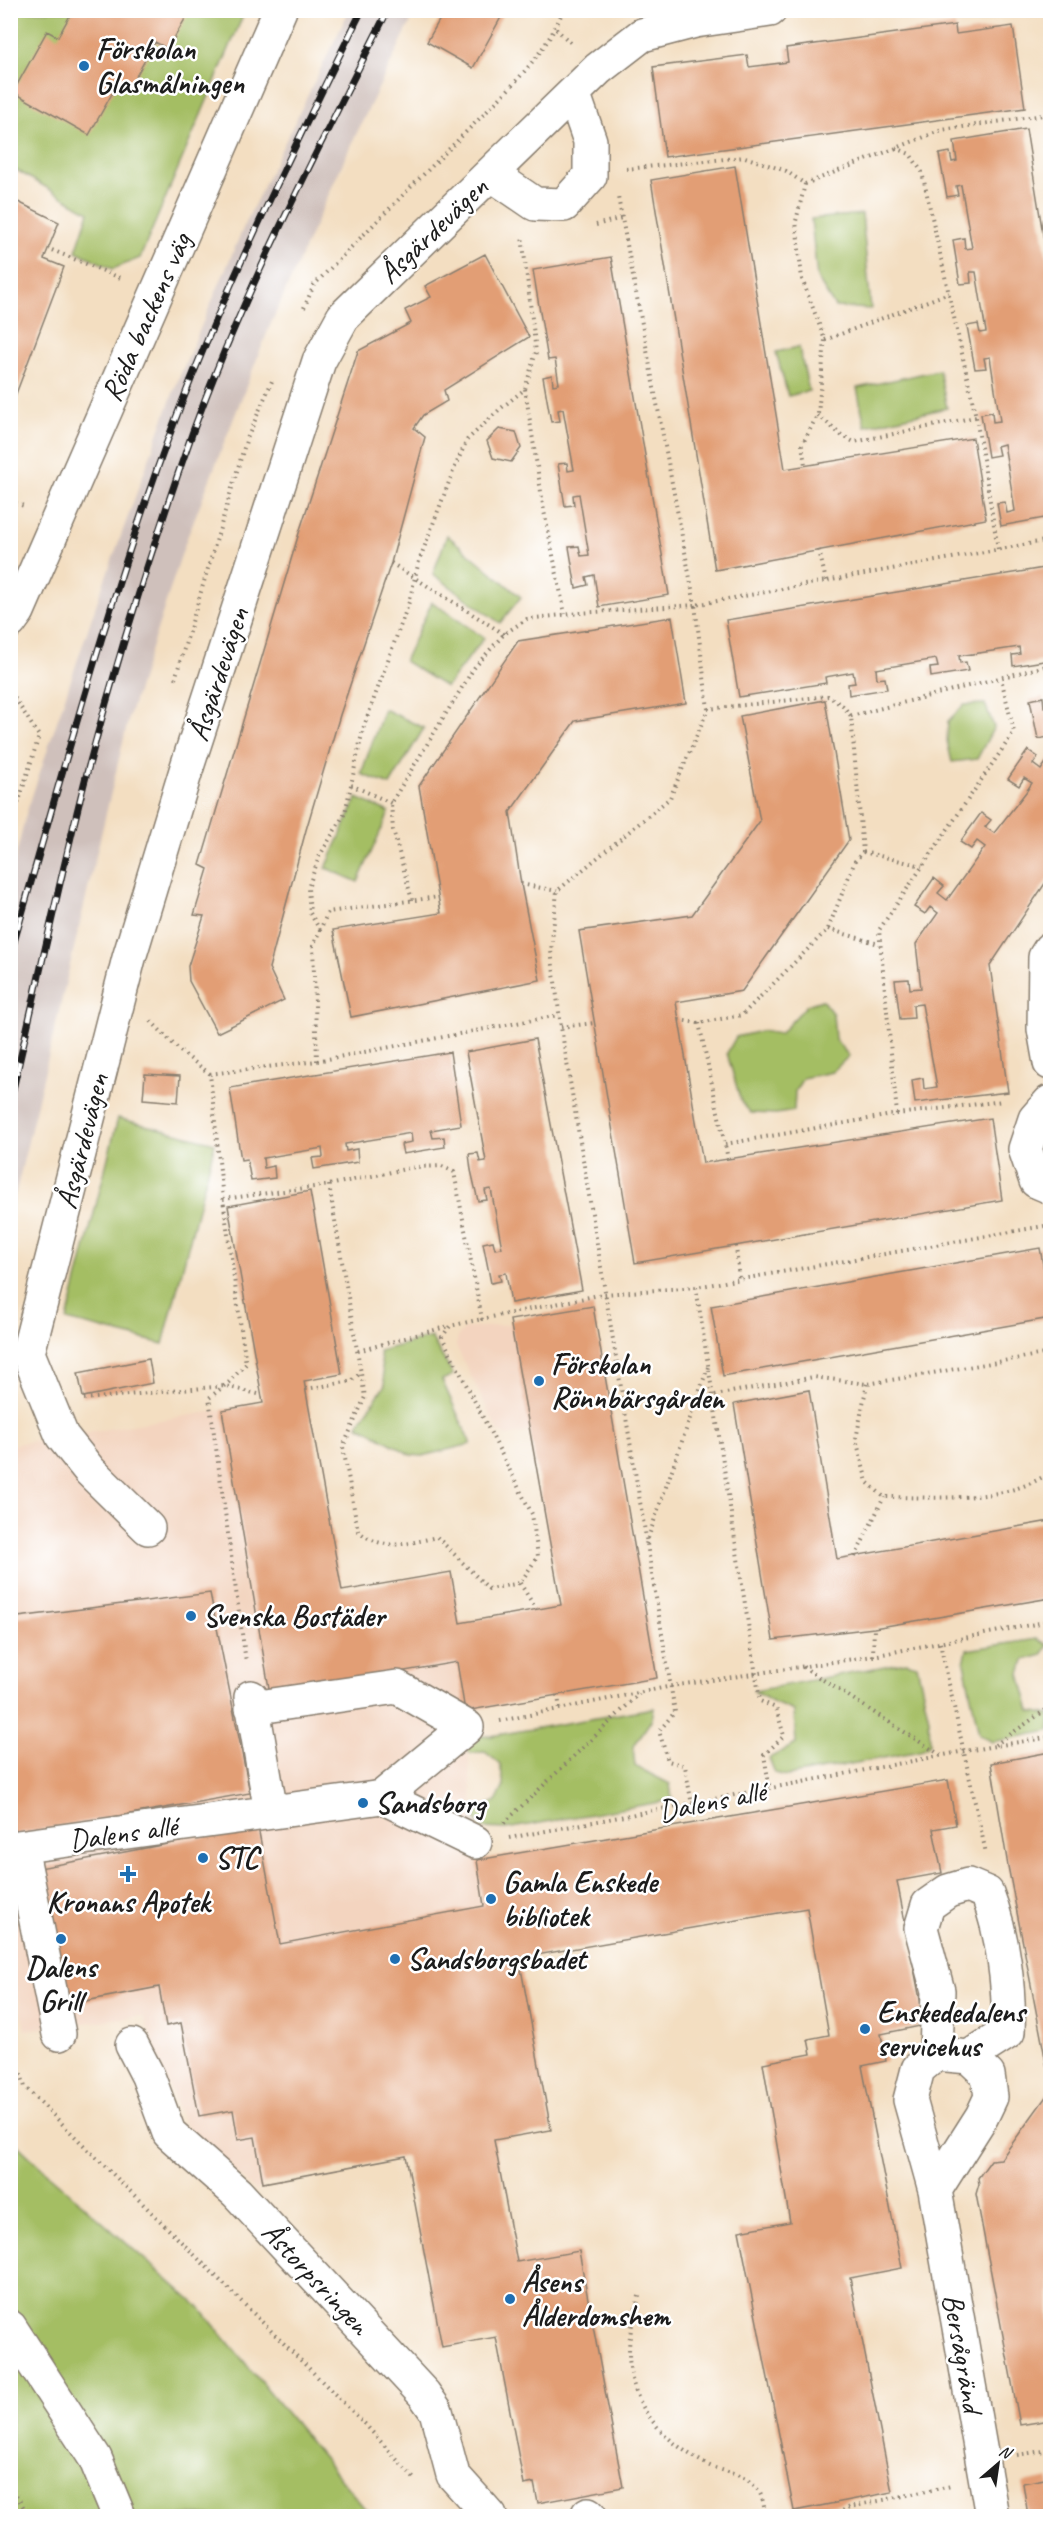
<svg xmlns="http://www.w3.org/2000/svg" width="1061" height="2527" viewBox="0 0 1061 2527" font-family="Caveat,sans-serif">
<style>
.built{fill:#f3d4bf}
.industrial{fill:#cfc0bb}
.green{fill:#a4be64;stroke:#606d40;stroke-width:1.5}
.building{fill:#e29e75}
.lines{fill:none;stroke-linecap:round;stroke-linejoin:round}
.minor-casing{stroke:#887d6e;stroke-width:36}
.path{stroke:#887d6e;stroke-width:4;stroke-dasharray:1.5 4.5;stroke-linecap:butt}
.minor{stroke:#fff;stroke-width:33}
.rail-casing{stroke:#1c1c1c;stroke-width:7}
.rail{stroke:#fff;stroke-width:4.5;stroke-dasharray:14;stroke-linecap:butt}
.poi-dot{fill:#1f6fb2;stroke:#fff;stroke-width:2}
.labels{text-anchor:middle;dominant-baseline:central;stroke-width:5;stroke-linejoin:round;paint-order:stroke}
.poi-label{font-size:30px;font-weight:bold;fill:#1c1c1c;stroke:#fff;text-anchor:start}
.street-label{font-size:30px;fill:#1c1c1c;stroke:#fff}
</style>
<rect width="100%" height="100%" fill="#fff"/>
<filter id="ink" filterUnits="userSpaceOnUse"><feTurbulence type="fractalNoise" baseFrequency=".0167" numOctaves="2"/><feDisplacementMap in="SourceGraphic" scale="12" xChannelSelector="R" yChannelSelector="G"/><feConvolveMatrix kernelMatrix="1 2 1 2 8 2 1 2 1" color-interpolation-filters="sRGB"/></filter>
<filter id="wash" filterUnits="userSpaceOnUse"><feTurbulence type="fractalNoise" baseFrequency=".008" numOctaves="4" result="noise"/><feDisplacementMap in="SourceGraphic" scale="24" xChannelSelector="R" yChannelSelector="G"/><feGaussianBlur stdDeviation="1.35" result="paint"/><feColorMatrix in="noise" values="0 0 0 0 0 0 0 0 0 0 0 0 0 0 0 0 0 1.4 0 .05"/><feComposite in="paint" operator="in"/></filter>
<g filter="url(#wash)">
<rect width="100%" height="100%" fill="#f3dec1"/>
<path class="built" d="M592 1306 612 1415 507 1436 498 1431 456 1346 458 1336 465 1329 510 1324V1320Z
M222 1410 270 1694 457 1662 465 1711 477 1860 484 1906 462 2146 263 2183 256 2192 183 2123 143 2016 25 2030 10 1966V1445Z"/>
<path class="industrial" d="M349 11H416L349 149 269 328 185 543 129 717 11 1213 10 881 26 814 100 593 176 385 245 224Z"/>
<path class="green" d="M11 11H245L140 258 113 269 76 251 89 212 11 167Z
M862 214 871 309 835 307 817 278 811 219Z
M799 347 809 391 788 396 776 352Z
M939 370 947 408 865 426 857 388Z
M447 535 521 597 500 623 433 574Z
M432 602 484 638 446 687 404 661Z
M985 704 994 727 977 759 952 762 947 741 948 721 964 705Z
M384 709 424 728 390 785 361 774Z
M357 798 389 812 358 882 326 868Z
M822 1000 833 1014 835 1039 849 1056 832 1072 803 1078 795 1091 794 1111 776 1114 751 1113 741 1102 727 1053 736 1037 761 1031 780 1034 807 1005Z
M118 1118 215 1143 163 1344 67 1320Z
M431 1337 453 1375 442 1380 471 1444 422 1456 411 1455 358 1425 385 1385 379 1351Z
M1037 1639 1048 1645 1042 1655 1024 1660 1020 1674 1030 1711 1050 1715V1731L992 1742 979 1734 964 1663 967 1650Z
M906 1662 917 1665 929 1719 930 1744 920 1751 787 1776 775 1773 769 1758 796 1744 794 1711 774 1703 754 1691Z
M654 1708 652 1719 633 1747 635 1766 670 1784 672 1800 506 1829 482 1828 475 1819 478 1810 496 1801 504 1786 500 1764 485 1752 470 1753 461 1741 471 1737 491 1736Z
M10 2138 49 2175 200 2308 371 2516H11Z"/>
<g id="blocks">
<path class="building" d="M73 10H190L168 49 155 42 129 89 118 83 89 135 13 92 47 31 58 37Z
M445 10H505L473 68 427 42Z
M955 25 956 34 1013 26 1025 108 665 157 653 67 747 55 749 67 788 62 786 48Z
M1026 129 1050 278V517L1001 526 997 503 1005 502 1007 513 1015 511 1013 498 1004 444 997 446 999 455 988 457 981 414 992 412 993 422 1000 421 992 370 990 357 984 358 986 368 975 369 967 326 978 324 980 333 986 332 976 272H970L971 283 960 284 953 240 964 238 965 249 972 248 961 185 956 186 958 195 947 197 939 154 950 152 952 162 957 161 954 141Z
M735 166 785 469 973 438 986 519 715 570 651 180Z
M10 198 59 222 44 259 64 267 11 407Z
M485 254 529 337 444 390 447 401 423 415 414 428 425 437 391 563 340 715 306 830 269 968 284 1000 217 1033 189 981 188 966 204 916 194 915 208 869 200 865 299 533 358 351 411 323 405 310 431 297 425 286Z
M611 257 669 595 599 607 594 575 586 577 588 585 576 588 569 547 579 546 581 556 589 555 579 494 573 495 574 505 565 506 558 464 567 463 568 471 574 470 563 409 558 410 560 421 551 422 543 377 552 375 553 385 559 384 555 359 548 360 533 270Z
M499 429 516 432 521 448 511 462 493 458 487 441Z
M1050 567V642L1044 643 1045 653 1050 652V660L1013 666 1012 655 1020 654 1019 647 959 656 960 663 966 662 968 671 931 677 930 668 938 667 936 659 876 669 877 679 885 678 887 689 849 695 848 684 855 683 853 672 825 677 826 683 739 697 726 620Z
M672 617 686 703 575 721 510 812 521 884 540 980 351 1017 333 930 441 913 419 786 518 641Z
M1043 697 1044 707 1050 706V726H1048L1049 737 1038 739 1030 700Z
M825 700 849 840 742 991 676 1002 703 1163 990 1118 1002 1200 635 1263 579 931 692 915 760 821 740 716Z
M1028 750 1038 757 1033 764 1041 770 1050 757V876L990 966 1008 1092 915 1103 912 1080 923 1078 924 1089 937 1087 922 1004 913 1005 914 1018 900 1019 895 980 909 979 910 989 921 988 916 944 938 913 930 907 925 914 914 907 934 878 944 886 938 893 947 900 985 847 977 841 971 849 960 842 981 813 991 820 985 827 994 833 1026 792 1032 783 1024 778 1019 786 1008 779Z
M535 1039 582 1290 511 1303 506 1273 499 1274 501 1281 491 1283 483 1243 493 1241 495 1249 502 1248 491 1189 485 1190 487 1200 478 1201 471 1170 469 1154 478 1153 480 1162 486 1161 466 1052Z
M450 1052 461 1125 431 1130 433 1138 444 1137 445 1147 403 1154 401 1144 412 1142 411 1133 345 1144 346 1151 357 1149 358 1162 314 1169 312 1158 323 1157 322 1148 263 1158 264 1168 274 1166 275 1178 251 1181 247 1159 241 1160 230 1088Z
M145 1074 180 1076 178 1102 143 1099Z
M310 1191 342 1374 304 1381 342 1591 451 1572 460 1623 561 1605 510 1320 593 1306 657 1678 465 1711 457 1662 270 1694 222 1410 263 1403 228 1206Z
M1040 1248 1050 1303V1318L723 1376 711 1306Z
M149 1359 153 1383 83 1397 78 1373Z
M809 1390 837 1559 1050 1521V1598L874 1628 773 1640 734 1404Z
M210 1593 250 1793 10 1835V1618Z
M1050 1752V2078H1049L1008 1866 991 1763Z
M948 1780 956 1825 933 1829 942 1873 897 1881 925 2025 881 2034 886 2061 862 2066 902 2268 850 2278 892 2492 794 2511 739 2231 790 2222 763 2063 811 2054 808 2039 829 2035 807 1908 519 1958 551 2130 494 2140 517 2262 579 2251 623 2487 538 2503 534 2483 524 2485 496 2337 442 2347 406 2156 263 2183 255 2137 238 2140 233 2110 199 2116 181 2023 166 2026 159 1987 59 2006 34 1869 258 1827 280 1944 484 1906 477 1860Z
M1050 2091V2420L1020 2425 976 2194 979 2184 978 2178 991 2160 1001 2159Z
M1050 2478V2516H1028L1023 2483Z"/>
</g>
</g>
<g filter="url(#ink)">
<use href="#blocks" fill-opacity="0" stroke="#887d6e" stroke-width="1.5"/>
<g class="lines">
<g class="minor-casing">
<path id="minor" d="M491 174 535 204 564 205 590 176V141L574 95
M10 622 18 611 280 10
M1050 949 1045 957 1044 1029 1050 1063
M1050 1102 1035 1119 1025 1149 1036 1181 1050 1187
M148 1528 90 1471 62 1436 28 1353 129 958 187 767 319 361 343 317 598 69 642 35 695 21 770 10
M251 1697 271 1812
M382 1797 475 1842
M21 1847 59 2034
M10 1848 382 1797 467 1727 397 1687 252 1708
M132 2045 148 2076 169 2133 237 2193 424 2394 436 2411 453 2475 490 2516
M936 2054 938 1991 921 1928 928 1905 948 1891 968 1885 987 1893C1003 1934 1010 1989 1008 2032L969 2057
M935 2190 982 2116 991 2097 988 2075 969 2057 936 2054 918 2069 910 2100 935 2190 992 2516
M10 2327 95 2458 119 2516
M588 2514 590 2516"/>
</g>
<path class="path" d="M556 29 572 44
M896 148 910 154 922 172 976 417 998 549
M626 169 745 157 786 171 805 184 796 221 802 279 825 340 818 414 802 445 805 465
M805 184 942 130 1050 114
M596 225 622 218
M52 250 123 279
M304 308 314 285C360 238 407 191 453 145 490 107 545 60 563 10
M825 340 949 293
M525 389 544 511 565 614
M818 415 841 435 854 442 976 417
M10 501 24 506
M819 550 826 581
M391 563 504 634
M175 679 246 441 272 381
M10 687 14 697 39 736 10 830
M851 716 1050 665
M351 785 391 803
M863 852 922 866
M521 884 557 891
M412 900 393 830 391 803 474 668 504 634 527 619 580 613 695 605 618 197
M828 929 879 944
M320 930 310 913 308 888 319 857 345 813 363 729 409 602 419 561 454 469 467 440 500 409 525 389 536 352 522 236
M679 1020 699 1023 742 1015 828 929 855 861 863 852 851 716 843 706 828 696 708 709
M151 1021 180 1051 210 1074 223 1199 246 1364 229 1382 209 1398 246 1662
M699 1023 728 1159
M561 1027 594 1023
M317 1061 313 946 328 912 438 897
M210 1074 317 1061 559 1015
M897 1114 879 930 1014 732 1001 678
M725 1144 897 1114 1003 1101
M329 1185 365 1397 343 1447 358 1531C384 1552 406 1544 437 1537L489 1589 520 1583 538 1556 532 1514 442 1337 450 1326 482 1319
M223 1199 329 1185 415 1167 442 1166 454 1172 482 1319 604 1294 696 1287 1050 1225
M736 1246 739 1279
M696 1287 760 1701 776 1708 784 1736 764 1755 770 1790
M358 1351 449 1326
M867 1384 856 1439 867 1482 884 1497C935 1497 1007 1504 1050 1472
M306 1389 352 1381 361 1372
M715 1395 814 1377 867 1384 1050 1353
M84 1399 225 1386 262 1395
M646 1544 708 1367
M855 1557 884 1497
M520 1583 536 1609
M940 1643 986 1853
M873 1656 874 1628
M803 1667 942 1756
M558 1695 560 1711
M500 1721 672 1686 873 1656 1050 1621
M995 1745 1050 1707
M692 1805 685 1766 668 1761 659 1731 675 1712 561 1027 551 951 557 891 670 798 708 709 695 605 1050 540
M504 1823 639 1694
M509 1838 965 1751 1050 1737
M10 2039 25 2087 365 2424 416 2481
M639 2296C636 2309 632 2322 630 2336 623 2397 655 2436 706 2464 722 2473 746 2473 758 2490 763 2496 764 2509 766 2516
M1017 2455 1050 2450
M10 2485 29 2516
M832 2516 850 2507 951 2486"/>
<use href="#minor" class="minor"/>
<g class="rail-casing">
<path id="rail" d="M10 956C54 803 95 649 147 498 204 330 283 169 362 10
M10 1102C35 997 57 890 84 784 115 666 151 549 192 434 245 288 318 149 388 10"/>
</g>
<use href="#rail" class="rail"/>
</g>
</g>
<g class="poi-dot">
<circle cx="84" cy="66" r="6"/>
<circle cx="539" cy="1381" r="6"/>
<circle cx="191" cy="1616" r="6"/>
<circle cx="363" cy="1803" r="6"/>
<circle cx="203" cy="1858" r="6"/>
<path d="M125 1865h6v6h6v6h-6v6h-6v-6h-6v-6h6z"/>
<circle cx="491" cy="1899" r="6"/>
<circle cx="61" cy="1939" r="6"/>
<circle cx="395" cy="1959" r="6"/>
<circle cx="865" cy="2029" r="6"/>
<circle cx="510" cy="2299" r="6"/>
</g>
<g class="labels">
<g class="poi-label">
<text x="96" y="49">Förskolan<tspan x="96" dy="34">Glasmålningen</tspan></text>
<text x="551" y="1364">Förskolan<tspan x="551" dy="34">Rönnbärsgården</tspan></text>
<text x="203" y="1616">Svenska Bostäder</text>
<text x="375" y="1803">Sandsborg</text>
<text x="215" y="1858">STC</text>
<text x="503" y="1882">Gamla Enskede<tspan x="503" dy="34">bibliotek</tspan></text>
<text x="128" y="1902" text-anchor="middle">Kronans Apotek</text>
<text x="407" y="1959">Sandsborgsbadet</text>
<text x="61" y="1967" text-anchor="middle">Dalens<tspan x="61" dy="34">Grill</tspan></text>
<text x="877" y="2012">Enskededalens<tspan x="877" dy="34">servicehus</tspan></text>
<text x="522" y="2282">Åsens<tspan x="522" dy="34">Ålderdomshem</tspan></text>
</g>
<g class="street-label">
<text transform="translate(433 230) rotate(-44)">Åsgärdevägen</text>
<text transform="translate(146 317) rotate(-66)">Röda backens väg</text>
<text transform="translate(218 674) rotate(-72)">Åsgärdevägen</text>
<text transform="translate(82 1141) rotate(-76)">Åsgärdevägen</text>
<text transform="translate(712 1801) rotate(-11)">Dalens allé</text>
<text transform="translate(123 1833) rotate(-8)">Dalens allé</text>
<text transform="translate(316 2278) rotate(47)">Åstorpsringen</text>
<text transform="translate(963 2353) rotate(80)">Bersågränd</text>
</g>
</g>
<rect width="1061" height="2527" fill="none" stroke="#fff" stroke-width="36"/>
<g transform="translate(998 2464) rotate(29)" stroke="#ffffff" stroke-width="4.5" paint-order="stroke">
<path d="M0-4.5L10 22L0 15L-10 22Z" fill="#1c1c1c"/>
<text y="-9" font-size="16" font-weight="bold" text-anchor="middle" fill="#1c1c1c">N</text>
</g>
</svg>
